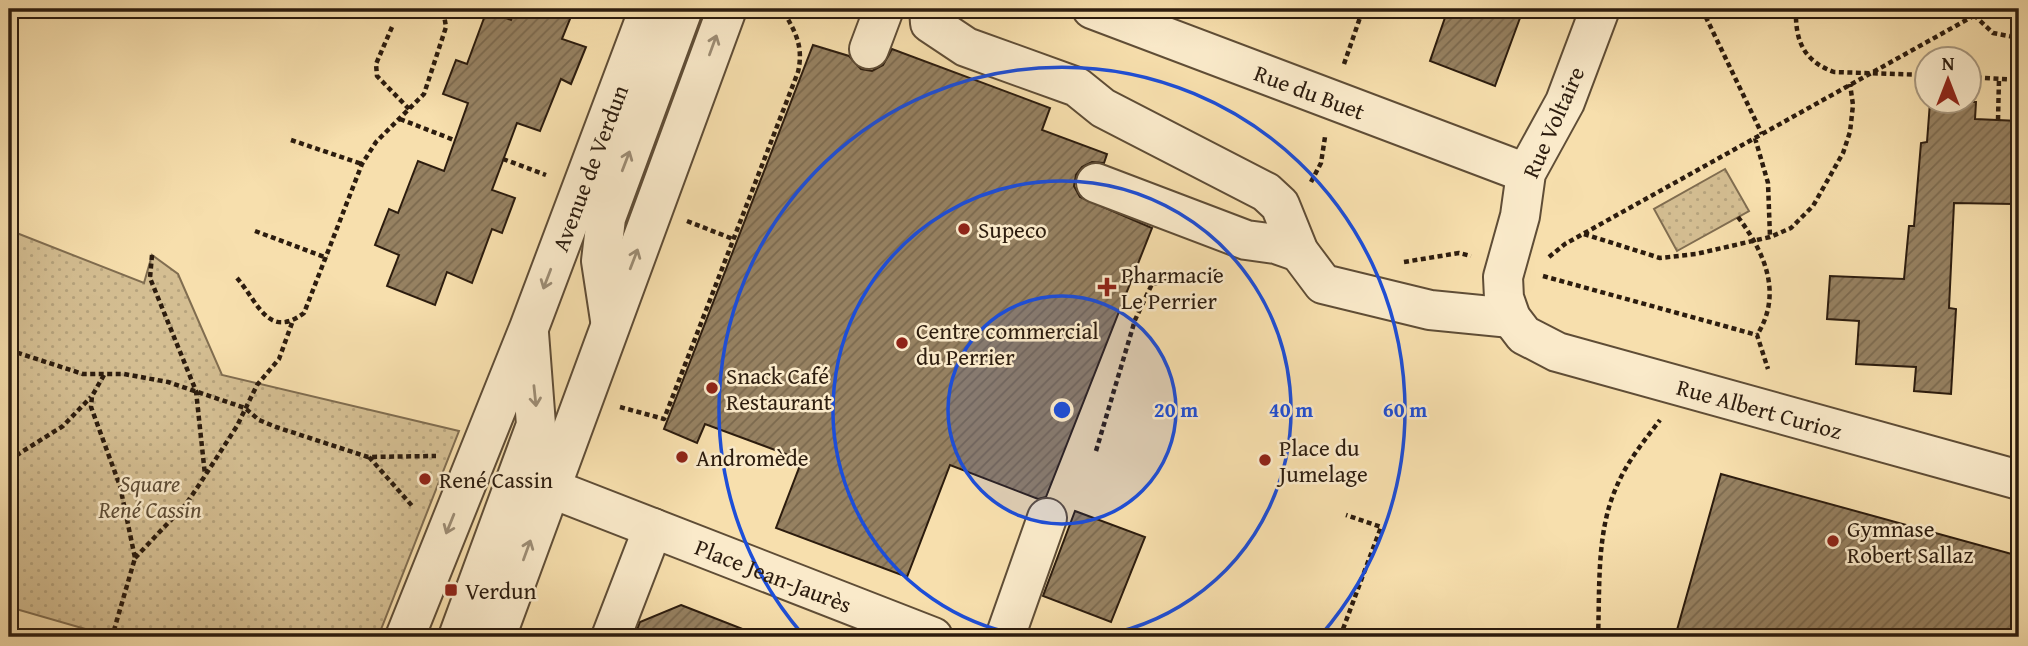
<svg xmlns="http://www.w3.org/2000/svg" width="2028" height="646" viewBox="0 0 2028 646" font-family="'Gentium Book Plus',serif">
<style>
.park{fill:url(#park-dots);stroke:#806d50;stroke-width:2}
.building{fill:url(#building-hatch);stroke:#2c1c0e;stroke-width:2}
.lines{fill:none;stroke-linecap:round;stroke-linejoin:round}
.minor-casing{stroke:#5f4d36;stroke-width:42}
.path{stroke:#2c1c0e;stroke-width:4.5;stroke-dasharray:5 3.5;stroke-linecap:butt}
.minor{stroke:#faeaca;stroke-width:38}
.oneway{stroke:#9d8d75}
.ring{fill:none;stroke:#1d4ed8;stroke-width:3.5}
.poi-dot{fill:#8f2418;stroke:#faeaca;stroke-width:2.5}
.labels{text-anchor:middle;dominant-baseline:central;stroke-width:5;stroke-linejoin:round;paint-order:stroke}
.street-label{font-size:23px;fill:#2c1c0e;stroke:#faeaca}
.poi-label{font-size:23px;fill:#2c1c0e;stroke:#faeaca;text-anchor:start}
.park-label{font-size:23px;font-style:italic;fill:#5e4d36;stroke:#faeaca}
.centre{fill:#1d4ed8;stroke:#faeaca;stroke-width:3.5}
.ring-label{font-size:21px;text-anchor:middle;font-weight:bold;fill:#1d4ed8;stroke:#faeaca;stroke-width:5;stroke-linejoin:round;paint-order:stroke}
</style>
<defs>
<pattern id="park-dots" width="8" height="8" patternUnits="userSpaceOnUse" patternTransform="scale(1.75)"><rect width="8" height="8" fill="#d4be92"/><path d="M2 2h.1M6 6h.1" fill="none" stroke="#b6a37d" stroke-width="1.8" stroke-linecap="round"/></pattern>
<pattern id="building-hatch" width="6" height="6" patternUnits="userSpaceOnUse" patternTransform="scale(1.75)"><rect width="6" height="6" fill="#968161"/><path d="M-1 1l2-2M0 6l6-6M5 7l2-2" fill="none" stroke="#7b694e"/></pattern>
</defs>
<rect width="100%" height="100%" fill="#f7dfad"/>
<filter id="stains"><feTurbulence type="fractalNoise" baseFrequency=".00286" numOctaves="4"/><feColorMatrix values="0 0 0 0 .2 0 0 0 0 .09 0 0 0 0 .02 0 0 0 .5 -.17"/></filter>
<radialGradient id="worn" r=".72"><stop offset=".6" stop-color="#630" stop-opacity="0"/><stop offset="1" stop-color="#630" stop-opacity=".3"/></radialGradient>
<path class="park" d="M1725 169 1749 211 1677 251 1654 209Z
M9 230 144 283 152 255 178 274 222 375 459 431 378 637H113L9 607Z"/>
<path class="building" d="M515 9H574L562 39 586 47 571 84 561 79 540 131 517 123 492 190 515 198 502 233 492 229 472 283 447 272 435 305 387 286 399 255 375 245 389 209 398 213 418 161 444 171 468 103 443 94 456 60 467 64 487 10 511 20Z
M1448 9H1489L1520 18 1495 86 1430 61Z
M813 45 849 56 861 69 872 71 883 65 892 49 1050 108 1042 130 1107 154 1104 163 1092 162 1082 167 1076 175 1074 186 1080 197 1152 228 1046 497 1038 499 950 465 907 577 776 528 802 460 705 424 697 443 664 429Z
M1930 102H1976L1975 119 2019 121V163H2015L2013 204 1954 203 1949 308 1956 309 1951 394 1914 391 1916 367 1856 364 1859 321 1827 319 1830 276 1904 279 1909 226H1914L1921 143 1927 142Z
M1721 474 2019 556V637H1675Z
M1075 511 1145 537 1111 622 1043 596Z
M681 605 758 635 757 637H634L640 622Z"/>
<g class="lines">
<g class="minor-casing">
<g id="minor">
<path d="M929 9 930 23 966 47 1077 87 1103 108 1266 192 1280 205 1299 252 1323 284 1430 310 1511 318"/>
<path id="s1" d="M1092 9 1526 173"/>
<path id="s2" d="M1600 9 1565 102 1526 173 1520 216 1503 277 1504 298 1511 318 1524 335 1557 352 2019 480"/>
<path d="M869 49 884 9"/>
<path d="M1096 183 1246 240 1276 244 1299 252"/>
<path d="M610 320 601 261 606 218 683 9"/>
<path id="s3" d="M550 488 933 637"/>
<path id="s4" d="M405 637 529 328 649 9"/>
<path d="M458 637 536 425 529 333"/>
<path d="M496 637 727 9"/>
<path d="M611 637 653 528"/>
<path d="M1005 637 1047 518"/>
</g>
</g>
<path class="path" d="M1702 9 1762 134
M1796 9C1795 40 1803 61 1834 72L1926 75
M1974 15 1993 33 2019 38
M392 27 376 64 377 76 409 109
M1344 64 1363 9
M1968 77 2019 80
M400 119 454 140
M1998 120 1999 79
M1755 138 1768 183 1770 237
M291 140 362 164
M503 159 546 175
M1311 182 1321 163 1325 137
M1738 217C1765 253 1783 294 1757 335
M687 221 733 239
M255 231 327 258
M1584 234 1660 258 1696 254 1770 237 1791 228 1813 206 1843 153 1850 132 1853 105 1850 84
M152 255 150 278 196 391 205 475
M1549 257 1565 244 1986 9
M1404 262 1459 253 1471 256
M1543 276 1757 335 1768 369
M237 278C258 302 268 340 304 313L362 164 376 142 424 94 446 27 443 9
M9 350 83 374H124L168 382 245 408 259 420 276 427 368 457 436 456
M104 375 92 396 91 407 120 486 135 558 112 637
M620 407 664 419 798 72C804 46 795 31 782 9
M1096 451 1135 320 1152 284 1217 271
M369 457 414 508
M9 460 63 426 91 397
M135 558 186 504 199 485 237 426 257 385 279 359 292 323
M1340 637 1381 527 1346 515
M1598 637C1600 589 1596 533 1616 488 1626 463 1644 441 1660 420"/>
<use href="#minor" class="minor"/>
</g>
<defs><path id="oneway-shaft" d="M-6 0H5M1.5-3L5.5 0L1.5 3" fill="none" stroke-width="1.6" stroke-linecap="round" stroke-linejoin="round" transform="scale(1.75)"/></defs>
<g class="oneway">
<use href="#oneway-shaft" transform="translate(713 45) rotate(-70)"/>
<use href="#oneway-shaft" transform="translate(626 161) rotate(-69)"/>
<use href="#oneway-shaft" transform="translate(634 259) rotate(-69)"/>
<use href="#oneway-shaft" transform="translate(547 279) rotate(111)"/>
<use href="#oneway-shaft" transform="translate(535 396) rotate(84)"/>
<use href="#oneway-shaft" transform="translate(450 524) rotate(112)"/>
<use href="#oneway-shaft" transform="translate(527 550) rotate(-70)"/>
</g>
<circle cx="1062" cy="410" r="114" fill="#1d4ed8" fill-opacity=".12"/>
<g class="ring">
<circle cx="1062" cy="410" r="114"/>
<path d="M1032 637A229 229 0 1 1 1092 637"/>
<path d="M803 635A343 343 0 1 1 1321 635"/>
</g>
<g class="poi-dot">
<circle cx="964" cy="229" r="7"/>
<path d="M1103.5 276.5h7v7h7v7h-7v7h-7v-7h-7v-7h7z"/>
<circle cx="902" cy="343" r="7"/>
<circle cx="712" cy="388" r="7"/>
<circle cx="682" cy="457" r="7"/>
<circle cx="1265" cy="460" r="7"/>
<circle cx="425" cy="479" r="7"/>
<circle cx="1833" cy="541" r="7"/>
<rect x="444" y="583" width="14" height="14" rx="3.5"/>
</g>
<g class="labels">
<g class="street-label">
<text stroke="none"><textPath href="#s1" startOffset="233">Rue du Buet</textPath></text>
<text transform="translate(1553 122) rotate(-66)">Rue Voltaire</text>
<text stroke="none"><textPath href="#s4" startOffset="504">Avenue de Verdun</textPath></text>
<text stroke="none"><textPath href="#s2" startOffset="598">Rue Albert Curioz</textPath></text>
<text stroke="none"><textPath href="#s3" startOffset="240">Place Jean-Jaurès</textPath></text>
</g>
<g class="poi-label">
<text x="978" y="229">Supeco</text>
<text x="1121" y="274">Pharmacie<tspan x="1121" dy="26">Le Perrier</tspan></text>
<text x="916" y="330">Centre commercial<tspan x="916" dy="26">du Perrier</tspan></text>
<text x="726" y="375">Snack Café<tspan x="726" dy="26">Restaurant</tspan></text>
<text x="1279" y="447">Place du<tspan x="1279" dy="26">Jumelage</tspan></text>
<text x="696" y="457">Andromède</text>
<text x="439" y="479">René Cassin</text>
<text x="1847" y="528">Gymnase<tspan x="1847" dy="26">Robert Sallaz</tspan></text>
<text x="465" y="590">Verdun</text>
</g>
<g class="park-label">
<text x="150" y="483">Square<tspan x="150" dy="26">René Cassin</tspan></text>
</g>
</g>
<circle cx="1062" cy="410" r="10" class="centre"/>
<g class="ring-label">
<text x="1176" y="417">20 m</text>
<text x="1291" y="417">40 m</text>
<text x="1405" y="417">60 m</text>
</g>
<rect width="2028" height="646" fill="none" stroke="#f7dfad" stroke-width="35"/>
<rect x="10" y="10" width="2007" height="625" fill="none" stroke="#2c1c0e" stroke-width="3.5"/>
<rect x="18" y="18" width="1993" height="611" fill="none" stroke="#2c1c0e" stroke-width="2"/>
<g transform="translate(1948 80)"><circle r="33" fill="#faeaca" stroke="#a8987f" stroke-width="2"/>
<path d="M0-5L12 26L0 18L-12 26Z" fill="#8f2418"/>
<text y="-10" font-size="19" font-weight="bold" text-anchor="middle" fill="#2c1c0e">N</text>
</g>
<rect width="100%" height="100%" filter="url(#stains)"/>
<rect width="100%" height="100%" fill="url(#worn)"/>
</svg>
